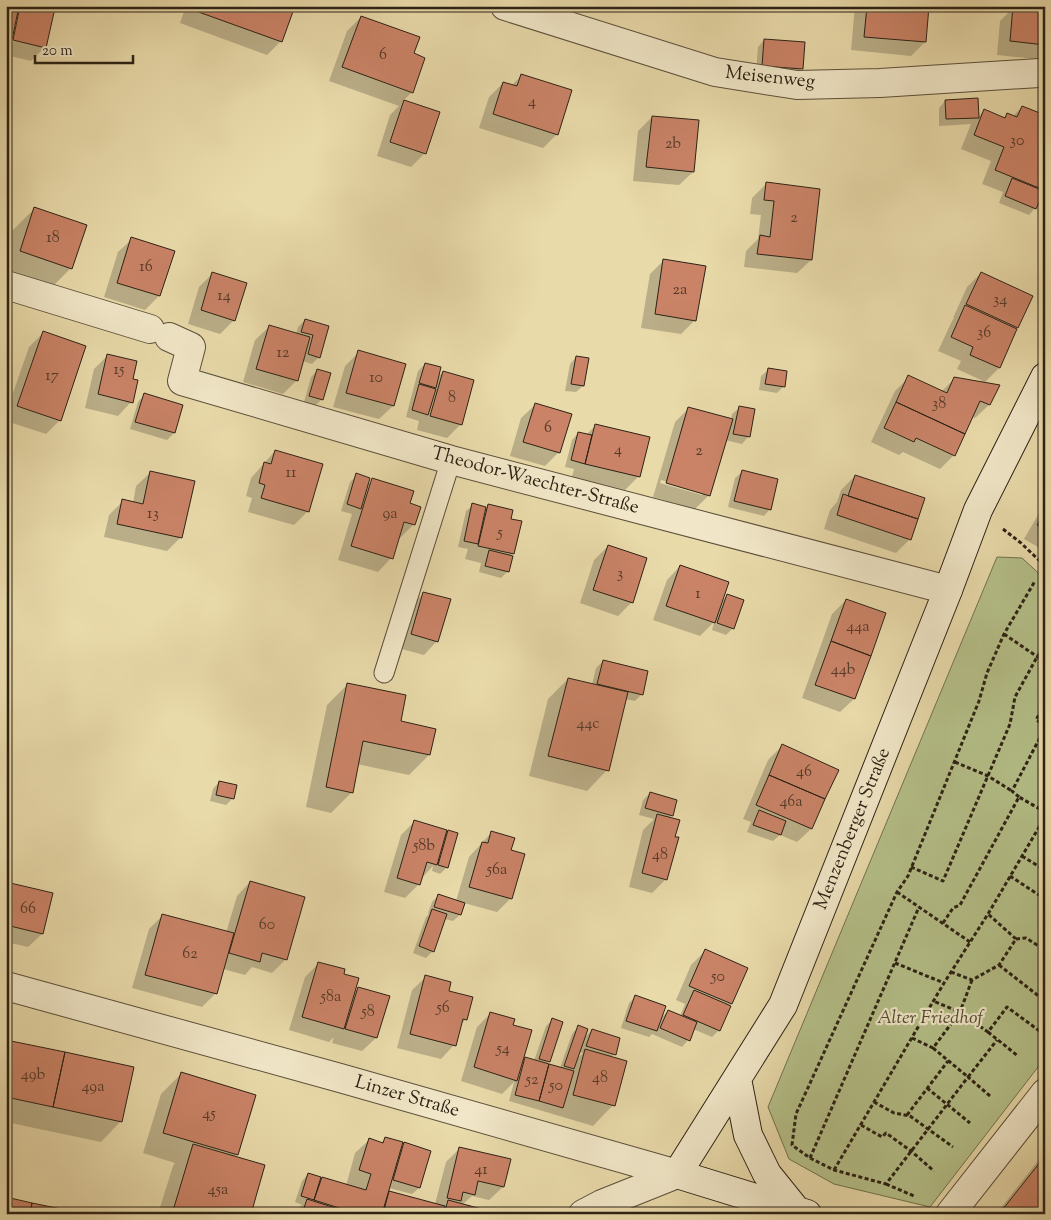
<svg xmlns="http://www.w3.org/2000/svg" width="1051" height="1220" viewBox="0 0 1051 1220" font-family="'Sorts Mill Goudy',serif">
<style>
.green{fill:#b5c089;stroke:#70714f}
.shadow{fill:#0003;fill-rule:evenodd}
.building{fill:#ca8367;stroke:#2c2215}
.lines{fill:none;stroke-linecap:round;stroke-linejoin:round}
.service-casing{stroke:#5b503a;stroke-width:21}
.minor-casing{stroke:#5b503a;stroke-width:30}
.secondary-casing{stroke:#2c2215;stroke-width:30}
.path{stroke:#2c2215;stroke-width:3;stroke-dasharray:4 2.5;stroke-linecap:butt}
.service{stroke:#f1e7c8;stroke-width:19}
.minor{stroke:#f1e7c8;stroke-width:28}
.secondary{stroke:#f1e7c8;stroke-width:28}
.labels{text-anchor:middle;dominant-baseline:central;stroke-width:4.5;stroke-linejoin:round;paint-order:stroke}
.number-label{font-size:16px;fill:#543a2a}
.street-label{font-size:19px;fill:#2c2215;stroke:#f1e7c8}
.park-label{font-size:19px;font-style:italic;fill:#4e4a32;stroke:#f1e7c8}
</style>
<rect width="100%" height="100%" fill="#e9daaa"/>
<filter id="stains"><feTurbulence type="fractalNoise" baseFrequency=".004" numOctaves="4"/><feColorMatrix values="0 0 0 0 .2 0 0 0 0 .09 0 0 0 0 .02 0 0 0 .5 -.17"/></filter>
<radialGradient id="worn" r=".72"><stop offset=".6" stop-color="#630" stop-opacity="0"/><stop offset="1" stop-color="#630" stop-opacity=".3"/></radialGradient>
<path class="green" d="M997 557 1022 558 1045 579V1058L930 1207 834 1184 789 1159 768 1107Z"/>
<path class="shadow" d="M6 6H44L45 47 31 61 6 55ZM17 16H19L12 47 10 46Z
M186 6H293L281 41 267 55 180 23Z
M855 6H928L925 42 911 56 851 50Z
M1014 7 1045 10V50L1036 59 997 55 1000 21Z
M361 17 412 54V92L403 101 438 112 425 153 411 167 377 156 390 115 399 106 329 81 347 31Z
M764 40 802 68 795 75 756 72 758 47Z
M521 76 557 134 543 148 479 128 489 97 503 83 511 86Z
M945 101 978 117 985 110 1004 118 1008 114 1013 116 1022 107 1038 187 1036 189 1035 208 1029 215 999 203 1003 192 982 184 991 161 961 149 971 124 939 126V108Z
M652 117 693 172 679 185 633 181 638 131Z
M766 184 811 260 797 273 744 267 746 251 758 239 761 215 750 214 752 198Z
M35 208 71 268 36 303 6 293V237Z
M132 239 173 252 159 296 145 310 104 297 118 252Z
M664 260 695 320 681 334 641 328 650 274Z
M213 273 234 320 220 334 188 324 199 287Z
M981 273 1017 327 1015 329 1016 330 999 368 985 382 957 369 961 361 938 351 952 321 954 318H953L967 287Z
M305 320 327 327 319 357 312 364 302 361 297 380 283 394 243 382 255 340 269 327 296 334 298 327Z
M43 333 60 420 46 434 6 421V413L29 347Z
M359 352 393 406 379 419 333 407 345 366Z
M108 355 132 379 131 402 118 416 85 408 94 369Z
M576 357 583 386 576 392 565 391 570 364Z
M425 364 437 378 443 372 461 424 447 438 417 430 419 421 406 417 418 371Z
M318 370 322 399 315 406 304 402 311 377Z
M768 370 784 386 777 393 759 390 761 376Z
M909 377 941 392 954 379 989 405 975 418 972 417 954 455 940 469 903 452 899 455 871 442 895 391Z
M144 395 181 406 174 433 167 440 130 429 138 402Z
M535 405 559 452 545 466 510 456 521 418Z
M689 408 731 420 732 414 739 408 754 410 748 437 742 444 725 440 709 495 695 509 653 497 675 422ZM661 480 702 492V495L660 483Z
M596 425 639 476 625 490 572 477 574 469 565 467 572 440 578 433 586 435Z
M275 451 308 511 294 525 248 512 252 498 246 496 251 478Z
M742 472 770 509 764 516 728 507 735 478Z
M150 473 181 537 167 551 104 537 109 515 123 501 133 503 136 486Z
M357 475 367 486 373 479 409 504 414 524 400 538 398 537 391 558 378 572 338 560 352 514 341 511 350 482Z
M855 476 910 539 896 553 824 529 830 510 837 502 841 490Z
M1045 503V551L1024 539Z
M473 505 486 508 489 506 509 520 513 553 510 556 508 571 501 578 479 572 481 563 465 559 468 549 458 547 466 511Z
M608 546 632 602 618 616 580 603 594 560Z
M680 566 721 602 728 595 733 628 726 635 712 630 714 622 700 636 653 620 667 580Z
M424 593 437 641 424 655 398 648 410 607Z
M846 600 854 699 840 712 802 698 832 614Z
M603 661 642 694 635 701 625 699 607 770 587 791 529 776 548 699 568 679 592 685 596 668Z
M347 685 400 722 429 755 409 775 357 764 352 792 331 813 306 807 327 705Z
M782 746 811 829 797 842 780 835 773 841 747 832 751 822 743 819 768 760Z
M219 782 233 798 226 805 210 801 213 789Z
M650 793 676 801 671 816 668 819 666 879 652 893 629 887 643 830 654 819 639 815 643 800Z
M414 822 443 836 448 831 447 867 440 874 432 871 433 866 422 878 419 884 405 898 384 892 401 835Z
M492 832 509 851 511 898 497 912 464 903 460 915 453 921 445 919 433 951 426 958 413 953 426 917 429 914 428 913 432 902 438 896 456 901 469 857Z
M250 882 286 959 272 973 252 967 245 975 223 969 216 993 202 1007 132 988 149 929 163 915 226 933 237 896Z
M6 883 42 934 28 947 6 942Z
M705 951 731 1004 728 1006 719 1030 712 1037 693 1029 688 1040 682 1047 652 1034 649 1037 621 1028 629 1003 635 997 660 1019 668 1011 680 1016 685 1004 676 1000 691 965Z
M319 963 343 975 354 993 358 988 376 1038 362 1051 332 1043 334 1037 329 1042 289 1030 305 977Z
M426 977 447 992 466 1019 460 1025 454 1045 441 1059 397 1048 412 990Z
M491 1013 511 1025 521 1063 525 1059 534 1061 546 1026 552 1020 549 1061 546 1065 560 1068 572 1034 578 1027 583 1039 592 1030 614 1054 611 1058 613 1105 593 1126 509 1101 514 1082 502 1094 461 1081 477 1027ZM579 1052 583 1053 576 1060Z
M6 1041 121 1121 101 1142 6 1122Z
M181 1074 237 1154 234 1157 249 1214H158L173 1166 175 1163 143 1153 161 1094Z
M386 1138 400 1148 404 1144 430 1151 419 1188 412 1194 389 1188 387 1191 435 1204 446 1162 460 1148 503 1187 489 1200 472 1196 462 1205 491 1214H293L302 1205 295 1202 302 1181 308 1174 318 1183 322 1178 346 1186 355 1153 369 1140 381 1143Z
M1045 1152V1214H996Z"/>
<path class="building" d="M6 6H19L12 40 6 39Z
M20 6H49L55 8 46 48 13 40Z
M194 6H295L282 42 193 10Z
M867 6H929L926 42 864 37Z
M1013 6 1045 9V45L1010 41Z
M361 16 420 37 414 53 425 58 413 93 342 67Z
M764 39 805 42 803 69 762 66Z
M521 74 572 90 558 135 493 114 503 82 517 86Z
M978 98 979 118 946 119 945 100Z
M404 100 440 112 426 154 390 142Z
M1022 106 1045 115V173L1039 188 995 170 1004 147 974 135 984 109 1005 118 1007 113 1017 117Z
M652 116 699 120 694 172 646 167Z
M1012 178 1044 191 1036 209 1005 196Z
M766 182 820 189 812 260 757 254 760 235 770 237 774 201 764 200Z
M34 207 87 225 72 269 20 251Z
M131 237 175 251 160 296 117 283Z
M663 259 706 266 696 321 655 314Z
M212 272 247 283 235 321 201 310Z
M981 272 1033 296 1018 328 966 304Z
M965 305 1017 329 1000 368 970 355 973 347 951 337Z
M305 319 329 326 320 358 308 354 313 335 301 332Z
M269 325 310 337 298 381 256 369Z
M43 331 86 346 61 421 17 406Z
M358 350 406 364 394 406 346 393Z
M107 354 137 361 133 379 138 380 133 403 98 394Z
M576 356 589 358 584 386 571 384Z
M425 363 441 367 436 388 419 383Z
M768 368 787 371 785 387 765 384Z
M317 369 331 373 323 400 309 396Z
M443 371 474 380 462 425 430 416Z
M908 375 947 393 954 377 1000 385 990 405 980 401 965 434 896 402Z
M419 384 436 389 428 415 412 410Z
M144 393 183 405 175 433 135 422Z
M896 402 965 434 955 456 916 438 914 442 884 428Z
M535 403 572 414 560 453 523 442Z
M739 406 755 409 750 437 733 434Z
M688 407 733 419 710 496 666 483Z
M595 424 650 437 640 477 585 464Z
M578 432 592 435 585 464 571 460Z
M275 450 323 464 309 512 261 498 265 485 259 483 264 462 271 464Z
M742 470 778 479 771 510 734 501Z
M150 471 195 481 182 538 117 524 122 499 143 504Z
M356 473 370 478 361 509 347 504Z
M855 475 925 498 918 519 848 496Z
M372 478 414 491 410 503 421 507 415 525 404 522 393 559 351 546Z
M843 494 918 519 911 540 837 515Z
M472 503 486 507 478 544 464 541Z
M488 504 513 510 511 519 522 521 514 554 478 546Z
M1045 511V529L1037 525Z
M608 545 647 558 633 603 593 590Z
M489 550 513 556 509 572 485 566Z
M680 565 729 582 715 623 666 606Z
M423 592 451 599 438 642 411 634Z
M727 594 744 600 734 629 717 623Z
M846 599 886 613 871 656 831 641Z
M831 641 871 656 855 699 815 685Z
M603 660 648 671 643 695 597 684Z
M568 678 628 692 609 771 548 756Z
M347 683 406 695 401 721 436 729 430 755 363 741 353 793 326 787Z
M782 744 839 770 825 799 769 775Z
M769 775 825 799 812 829 756 805Z
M219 781 237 785 234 799 216 795Z
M650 792 677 800 673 816 645 808Z
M759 810 786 821 781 835 753 825Z
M657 814 680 820 675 837H679L667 880 642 873Z
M414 820 447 830 437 865 427 862 420 885 397 878Z
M448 830 458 833 448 868 438 865Z
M491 831 515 838 511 850 525 854 512 899 469 887 482 842 488 843Z
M250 881 305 897 287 960 262 953 260 962 229 953Z
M6 882 53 893 43 934 6 925Z
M438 894 465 903 461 915 434 907Z
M432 909 447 914 434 952 419 946Z
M162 914 234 933 217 994 145 975Z
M705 949 748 968 732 1004 689 986Z
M318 962 345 969 344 974 359 978 344 1029 302 1017Z
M425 975 451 982 449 991 473 997 467 1020 463 1019 456 1046 410 1034Z
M358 987 390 996 377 1038 345 1029Z
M694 990 731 1006 720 1031 683 1015Z
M635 995 666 1006 657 1031 626 1021Z
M668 1010 697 1022 690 1041 660 1028Z
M490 1012 515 1019 513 1025 532 1030 517 1081 474 1067Z
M552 1018 563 1022 550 1062 539 1059Z
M578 1025 588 1029 574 1069 564 1066Z
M592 1029 620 1038 616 1055 586 1046Z
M6 1040 65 1052 53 1107 6 1097Z
M585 1049 627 1061 615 1106 573 1095Z
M65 1052 134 1067 122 1122 53 1107Z
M525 1057 549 1064 539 1101 515 1095Z
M549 1064 574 1071 563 1108 539 1101Z
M181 1072 256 1095 238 1155 163 1133Z
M385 1137 403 1142 382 1214H358L314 1200 322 1177 366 1190 371 1174 359 1170 369 1138 383 1143Z
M404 1142 431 1151 420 1188 393 1180Z
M193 1144 265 1165 251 1214H172Z
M459 1147 511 1159 504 1187 478 1181 475 1195 463 1192 461 1201 447 1198Z
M1045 1156V1214H999Z
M308 1173 321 1177 314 1200 301 1196Z
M389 1191 445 1206 443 1214H383Z
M6 1197 32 1203 30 1214H6Z
M307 1199 354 1214H302Z
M448 1200 493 1212 492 1214H444Z
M32 1203 86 1214H30Z"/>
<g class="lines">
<g class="service-casing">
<path id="service" d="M384 673 451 460"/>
</g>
<g class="minor-casing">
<path id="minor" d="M505 6 715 72 797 85 880 83 1039 73H1045
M6 285 150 329
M169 337 191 347 182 381 451 460 948 590
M6 986 340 1078 677 1174
M583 1214 602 1204 677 1174
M950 1214 1045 1093"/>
</g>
<g class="secondary-casing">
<path id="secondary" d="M737 1079 748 1135 767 1174 796 1210
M807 1214 677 1174 783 1005 948 590 978 510 1045 377"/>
</g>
<path class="path" d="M1003 529 1021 543 1045 566
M1004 634 1045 662
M1045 704 1036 720 1045 725
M955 762 988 776 1012 791
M1019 797 1012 791 1045 728
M1022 856 1043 869 1045 867
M911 867 943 881 1010 724 1015 697 1037 657 1045 645
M1010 876 1045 899
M897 892 970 942
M943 923 953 908 960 905 1019 797 1045 812
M1016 939 1026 938 1045 950
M895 963 944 983
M999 965 1045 1001
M951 972 972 980 999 965 1016 939 988 914
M972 980 960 1012 988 1032 1007 1007 1045 1035
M988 1032 1018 1056
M912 1038 933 1048 960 1012 933 1001
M933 1048 968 1077 997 1040
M927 1088 970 1123
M990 1096 968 1077 886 1184 834 1170 810 1158 792 1145 796 1114 897 892 908 876 979 701 987 673 1004 634 1035 581
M874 1102 894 1113 910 1116 953 1147
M907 1115 948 1061
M861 1125 882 1137 886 1133 911 1151 934 1171
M810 1158 919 907
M834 1170 944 983 988 914 1045 817
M886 1184 914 1196"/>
<use href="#service" class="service"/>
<use href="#minor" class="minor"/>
<use href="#secondary" class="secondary"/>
</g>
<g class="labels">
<g class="number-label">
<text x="383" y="55">6</text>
<text x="532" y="102">4</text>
<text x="1017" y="141">30</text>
<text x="673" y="144">2b</text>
<text x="794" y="218">2</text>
<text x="53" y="238">18</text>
<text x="146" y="267">16</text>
<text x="680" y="290">2a</text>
<text x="224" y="296">14</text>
<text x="1000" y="300">34</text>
<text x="984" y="333">36</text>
<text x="283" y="353">12</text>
<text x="119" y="370">15</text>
<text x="52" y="376">17</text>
<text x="376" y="378">10</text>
<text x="452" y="398">8</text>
<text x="939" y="404">38</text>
<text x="548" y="428">6</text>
<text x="618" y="450">4</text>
<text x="699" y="451">2</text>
<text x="291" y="473">11</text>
<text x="153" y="514">13</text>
<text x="390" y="514">9a</text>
<text x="500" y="533">5</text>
<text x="620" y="574">3</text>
<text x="698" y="594">1</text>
<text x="858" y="627">44a</text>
<text x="843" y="670">44b</text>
<text x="588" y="724">44c</text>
<text x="804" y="772">46</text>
<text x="791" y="802">46a</text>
<text x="424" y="846">58b</text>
<text x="660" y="855">48</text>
<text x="497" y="870">56a</text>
<text x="28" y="909">66</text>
<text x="267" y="925">60</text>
<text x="190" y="954">62</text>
<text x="718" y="977">50</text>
<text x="331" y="997">58a</text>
<text x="443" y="1008">56</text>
<text x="368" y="1012">58</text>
<text x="503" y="1049">54</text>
<text x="33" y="1075">49b</text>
<text x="600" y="1078">48</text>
<text x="532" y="1080">52</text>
<text x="556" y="1086">50</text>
<text x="93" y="1087">49a</text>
<text x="209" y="1114">45</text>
<text x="481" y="1170">41</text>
<text x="218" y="1190">45a</text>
</g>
<g class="street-label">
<text transform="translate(770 78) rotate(6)">Meisenweg</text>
<text transform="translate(535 481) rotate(15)">Theodor-Waechter-Straße</text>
<text transform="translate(853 829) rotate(-68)">Menzenberger Straße</text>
<text transform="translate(407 1097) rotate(16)">Linzer Straße</text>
</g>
<g class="park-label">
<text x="930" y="1018">Alter Friedhof</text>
</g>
</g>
<rect width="1051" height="1220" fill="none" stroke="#e9daaa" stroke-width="25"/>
<rect x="8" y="8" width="1036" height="1205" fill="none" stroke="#2c2215" stroke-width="2.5"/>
<rect x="12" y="12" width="1026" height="1195" fill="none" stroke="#2c2215"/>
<path d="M35 55v8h98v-8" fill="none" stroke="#2c2215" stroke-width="2.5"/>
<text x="42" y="55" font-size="15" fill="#2c2215" stroke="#f1e7c8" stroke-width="4" paint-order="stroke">20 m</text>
<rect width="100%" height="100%" filter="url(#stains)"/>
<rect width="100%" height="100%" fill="url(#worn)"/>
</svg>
